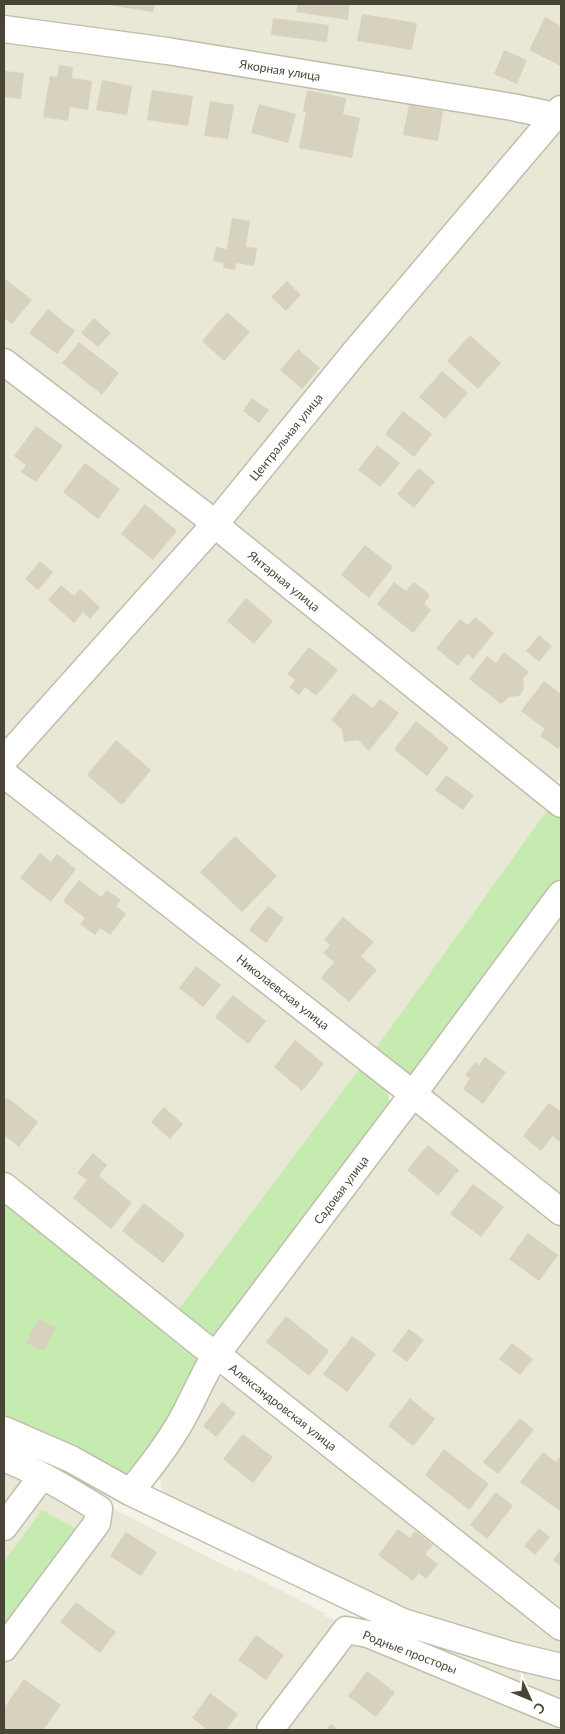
<svg xmlns="http://www.w3.org/2000/svg" width="565" height="1734" viewBox="0 0 565 1734" font-family="Lato,sans-serif">
<style>
.residential{fill:#e9e7d6}
.green{fill:#c5ebb0}
.building{fill:#d7d2bd}
.lines{fill:none;stroke-linecap:round;stroke-linejoin:round}
.minor-casing{stroke:#c1bdaa;stroke-width:29}
.minor{stroke:#fff;stroke-width:26}
.labels{text-anchor:middle;dominant-baseline:central;stroke-width:4.5;stroke-linejoin:round;paint-order:stroke}
.street-label{font-size:12px;fill:#494536;stroke:#fff}
</style>
<rect width="100%" height="100%" fill="#f5f3e8"/>
<path class="residential" d="M4 4H561V98L557 102 511 100 4 24Z
M4 35 512 115 526 126 525 141 218 507H206L4 355Z
M561 127V780L548 783 232 530V518Z
M4 372 196 518 197 532 4 749Z
M207 541H223L551 805 371 1055 22 780 18 768V756Z
M4 785 363 1064 175 1314 4 1178Z
M561 905V1205L426 1097Z
M418 1110 561 1224V1619L230 1351 408 1111Z
M220 1369 561 1636V1657L379 1602 167 1500 161 1487 159 1468Z
M4 1453 237 1572 239 1569 325 1613 324 1616 329 1618 561 1678V1730H4Z"/>
<path class="green" d="M551 805 561 813V885L411 1076 371 1055Z
M363 1064C384 1082 392 1083 388 1113L217 1341 175 1314Z
M4 1192 197 1350V1369L150 1451 124 1475 4 1431Z
M42 1510 96 1540 4 1662V1561Z"/>
<path class="building" d="M102 4H155L153 12Z
M298 4H350L348 20 296 12Z
M362 14 417 23 412 50 357 41Z
M545 17 561 26V66L529 50Z
M273 18 329 25 327 42 271 35Z
M504 50 527 60 517 84 494 74Z
M59 65 73 67 72 78 92 81 88 110 70 107 68 121 43 117 50 76 57 77Z
M4 71 24 73 21 99 4 97Z
M102 80 132 86 127 115 96 110Z
M152 90 193 96 188 126 147 120Z
M307 90 346 98 343 114 360 118 352 158 299 148 306 112 303 111Z
M210 101 234 105 228 139 204 136Z
M259 104 296 114 288 143 251 133Z
M409 105 443 111 438 141 403 135Z
M232 218 250 221 246 247 257 248 254 266 236 263 235 270 223 268 224 263 213 261 216 247 227 249Z
M4 278 32 300 12 324 4 318Z
M287 281 301 295 286 311 271 297Z
M48 309 75 331 57 354 29 333Z
M227 312 250 332 224 361 202 341Z
M94 318 111 333 98 347 81 333Z
M470 335 501 363 478 389 447 361Z
M79 342 119 373 102 395 62 363Z
M298 349 320 368 302 389 280 370Z
M442 371 468 393 445 419 419 397Z
M252 398 269 410 259 423 243 411Z
M403 411 432 434 414 457 385 434Z
M36 426 63 446 36 482 21 472 26 465 14 456Z
M377 445 400 463 380 487 358 470Z
M85 463 120 489 98 519 63 492Z
M419 468 435 482 414 508 397 494Z
M145 504 177 531 153 560 121 534Z
M365 545 393 567 369 598 341 575Z
M40 561 53 572 38 590 25 579Z
M394 582 406 591 414 582 430 595 424 604 431 610 413 633 377 604Z
M61 585 74 596 80 589 100 607 90 619 83 612 74 623 48 600Z
M246 598 273 621 254 644 227 621Z
M475 617 494 633 473 659 467 654 458 666 436 648 460 619 468 625Z
M539 635 552 646 539 662 526 651Z
M309 647 338 670 316 696 305 687 299 695 289 687 295 680 287 674Z
M504 652 529 672 523 678 524 689 519 696 509 697 501 704 469 679 487 656 496 663Z
M544 681 561 694V744L558 749 540 736 545 729 521 711Z
M353 693 373 708 380 699 399 713 369 751 358 740 344 742 342 729 331 720Z
M416 721 449 748 427 776 394 749Z
M116 740 151 770 122 805 87 775Z
M446 775 474 795 463 810 435 790Z
M235 836 277 876 242 912 200 872Z
M40 853 51 862 57 854 76 869 51 902 20 878Z
M79 880 101 897 107 890 121 900 116 906 126 914 110 935 100 928 95 935 80 924 85 918 63 901Z
M268 906 284 918 266 943 249 930Z
M343 917 374 942 361 956 377 970 349 1002 321 978 334 962 323 953 330 945 324 940Z
M196 966 221 985 203 1007 179 988Z
M233 995 266 1021 248 1044 215 1017Z
M295 1040 324 1064 302 1091 274 1067Z
M485 1057 506 1072 483 1104 463 1089 470 1078 465 1075 475 1062 479 1065Z
M7 1097 38 1122 19 1147 4 1135V1101Z
M549 1103 561 1112V1139L559 1142 553 1136 541 1151 523 1136Z
M164 1107 183 1124 170 1139 151 1122Z
M428 1145 459 1170 438 1196 407 1170Z
M93 1153 107 1165 99 1176 132 1203 111 1229 73 1198 87 1180 77 1173Z
M473 1184 504 1207 481 1237 450 1214Z
M144 1203 185 1235 163 1263 122 1231Z
M528 1233 558 1255 539 1281 509 1259Z
M286 1316 329 1351 309 1376 266 1342Z
M38 1319 56 1327 44 1351 26 1343Z
M409 1329 424 1340 407 1362 392 1351Z
M352 1336 376 1354 347 1392 323 1374Z
M512 1343 533 1359 520 1375 499 1359Z
M410 1398 435 1419 413 1446 388 1426Z
M222 1402 236 1413 216 1437 203 1426Z
M520 1418 534 1430 498 1474 483 1462Z
M243 1434 273 1457 253 1483 223 1459Z
M444 1449 489 1484 469 1510 425 1475Z
M543 1452 556 1462 561 1455V1512L520 1482Z
M496 1492 513 1506 487 1539 470 1525Z
M539 1528 550 1537 535 1555 524 1546Z
M398 1529 410 1538 415 1531 433 1545 425 1554 438 1564 426 1579 419 1573 413 1581 378 1555Z
M126 1532 157 1552 141 1576 110 1556Z
M561 1549V1567L553 1560Z
M76 1602 116 1632 100 1653 60 1622Z
M256 1635 284 1655 266 1680 238 1660Z
M367 1671 395 1692 376 1717 348 1696Z
M24 1679 61 1705 43 1730H4V1708Z
M210 1693 238 1714 226 1730H208L192 1718Z
M331 1724 339 1730H326Z"/>
<g class="lines">
<g class="minor-casing">
<path id="minor" d="M4 29 167 51 512 107 555 116
M4 362 202 513 230 537 561 804
M4 760 215 524 355 352 561 109
M4 774 413 1094 561 1212
M4 1186 202 1345 229 1364 561 1627
M4 1430 71 1459 130 1492 403 1622 511 1655 561 1667
M4 1458C37 1471 69 1490 99 1509L97 1523 4 1648
M130 1492C150 1468 173 1438 187 1410 197 1391 204 1373 216 1355L413 1094 561 894
M4 1527 42 1476
M270 1730 346 1630 368 1634 561 1714"/>
</g>
<use href="#minor" class="minor"/>
</g>
<g class="labels">
<g class="street-label">
<text transform="translate(280 70) rotate(9)">Якорная улица</text>
<text transform="translate(286 437) rotate(-51)">Центральная улица</text>
<text transform="translate(284 581) rotate(39)">Янтарная улица</text>
<text transform="translate(283 992) rotate(38)">Николаевская улица</text>
<text transform="translate(341 1190) rotate(-53)">Садовая улица</text>
<text transform="translate(283 1407) rotate(38)">Александровская улица</text>
<text transform="translate(410 1652) rotate(21)">Родные просторы</text>
</g>
</g>
<rect width="565" height="1734" fill="none" stroke="#494536" stroke-width="10"/>
<g transform="translate(530 1699) rotate(134)" stroke="#ffffff" stroke-width="4" paint-order="stroke">
<path d="M0-4L9 19L0 12L-9 19Z" fill="#494536"/>
<text y="-8" font-size="14" font-weight="bold" text-anchor="middle" fill="#494536">С</text>
</g>
</svg>
